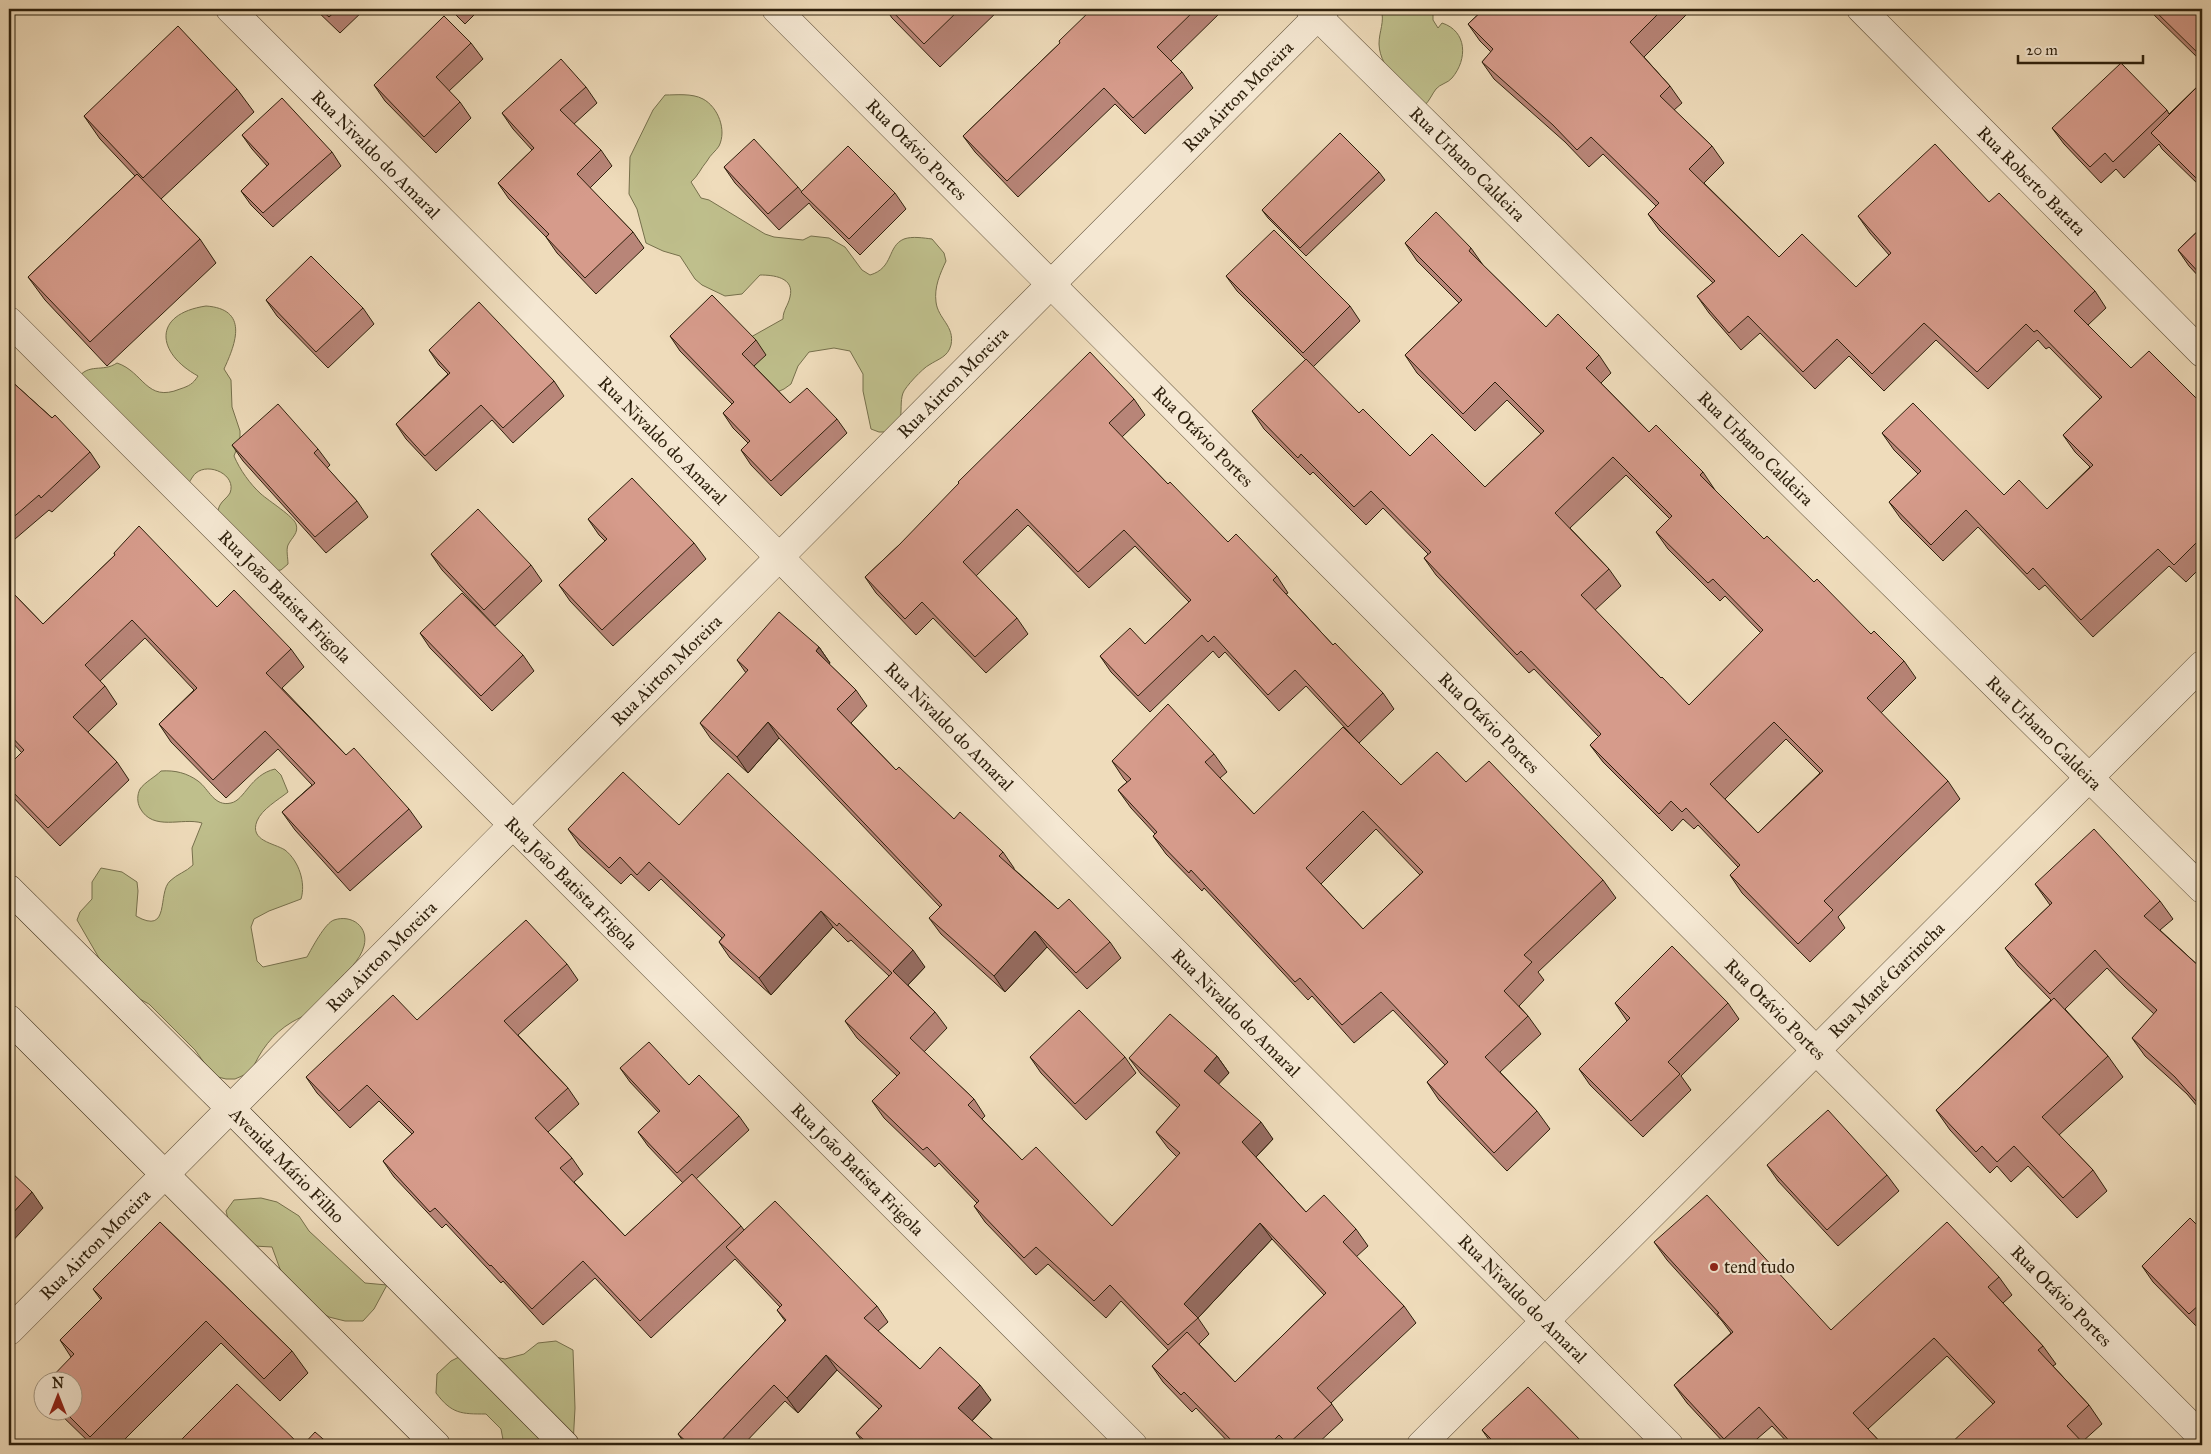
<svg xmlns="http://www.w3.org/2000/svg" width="2211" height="1454" viewBox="0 0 2211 1454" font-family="'IM FELL Great Primer',serif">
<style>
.green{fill:#bfbf8c;stroke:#76704c}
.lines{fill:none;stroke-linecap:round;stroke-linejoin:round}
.street-casing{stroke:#5e4f38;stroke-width:29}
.secondary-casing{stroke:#2e200c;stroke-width:29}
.street{stroke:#f5e8d3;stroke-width:28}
.secondary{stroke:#f5e8d3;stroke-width:28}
.wall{fill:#b88578;stroke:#2e200c;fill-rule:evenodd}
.shaded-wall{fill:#966c61;stroke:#2e200c}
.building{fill:#d69b8b;stroke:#2e200c;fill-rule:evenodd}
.poi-dot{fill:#8f2418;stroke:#f5e8d3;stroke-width:2}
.labels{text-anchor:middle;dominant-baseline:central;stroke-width:4;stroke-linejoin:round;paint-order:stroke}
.street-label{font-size:18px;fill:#2e200c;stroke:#f5e8d3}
.poi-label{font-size:18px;fill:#2e200c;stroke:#f5e8d3;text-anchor:start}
</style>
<rect width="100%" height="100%" fill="#efdcbb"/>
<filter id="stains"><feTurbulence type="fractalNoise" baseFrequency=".004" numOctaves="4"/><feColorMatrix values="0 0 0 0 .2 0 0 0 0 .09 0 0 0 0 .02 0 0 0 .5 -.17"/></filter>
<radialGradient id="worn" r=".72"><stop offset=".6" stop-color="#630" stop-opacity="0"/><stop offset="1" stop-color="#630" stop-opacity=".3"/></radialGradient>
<path class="green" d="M1381 9H1433V20L1438 28 1442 23C1467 31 1468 59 1452 78 1448 83 1440 84 1436 89 1432 94 1430 100 1425 105 1407 88 1380 71 1379 44 1379 31 1385 22 1381 9Z
M665 95C676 95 692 93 703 99 718 107 727 130 719 146 716 151 710 155 707 161 701 168 698 176 691 182L701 198 709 200 765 234 774 237 803 240 811 236 829 238 845 247 862 270 870 275C894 268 887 246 904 239 912 236 924 238 932 239L944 253 946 261C940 274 934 287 936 302 938 319 955 326 951 345 948 357 938 359 929 365 923 368 905 387 903 393 900 401 902 412 900 420L887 432H879L871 429 863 391V374L850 351 834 348 809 352 798 366 791 384 784 389 775 393 749 389 751 337 783 319C783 310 788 306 790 297 795 277 773 275 760 275L742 294 725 296 702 285 695 279 680 256 663 251 646 243 637 209 629 194 630 157 653 110Z
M206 306C249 309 236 343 224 369L231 380 232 407 240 431V440L234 456C240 470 250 484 261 494 269 501 294 517 296 524 299 533 292 537 288 545 286 550 288 558 288 564L281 570 264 572 217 524C218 518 217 510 220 505 222 501 228 497 230 493 237 475 209 462 196 473 192 476 189 484 185 489L77 379C89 362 102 373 117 363 144 372 146 403 180 389 189 386 193 384 198 376 156 353 152 314 206 306Z
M275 769 281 775 288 792C278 800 262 809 257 821 249 841 274 843 285 850 299 861 306 883 301 899L269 911 254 919 251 927 257 961 263 967 307 957C312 948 325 923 334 920 352 914 369 927 364 946 360 961 347 971 336 982 332 987 331 994 327 999 318 1009 303 1016 292 1022 272 1034 260 1051 251 1072L235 1079H226L218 1077 211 1072 195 1050 149 1004 134 996 121 985 99 958 77 920 80 912 92 899V882L101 868 122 872 137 882 138 891 136 916C171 936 157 893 170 881 177 874 186 872 193 865L192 848 202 823C182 817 153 832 140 808 137 802 137 795 140 789 145 782 155 777 161 771 175 770 187 773 198 781 209 789 214 807 231 803 245 800 250 775 275 769Z
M261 1198 277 1202 299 1216 309 1231 365 1283 387 1285 374 1309 363 1321H345L329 1317 314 1308 284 1280 272 1247 254 1246 229 1223 226 1211 234 1200Z
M556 1341 573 1350 575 1408 573 1445H504L501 1429 486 1414C461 1414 452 1414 436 1393L437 1374 451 1361 469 1352 505 1359 524 1354 538 1343Z"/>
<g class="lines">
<g class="street-casing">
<g id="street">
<path id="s1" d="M230 9 1669 1445"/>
<path id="s2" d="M776 9 2202 1437"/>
<path id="s3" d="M1310 9 2202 889"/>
<path id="s4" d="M1861 9 2202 353"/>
<path id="s5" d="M9 321 1133 1445"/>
<path id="s6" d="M9 1331 1325 9"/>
<path id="s7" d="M1421 1445 2202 665"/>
</g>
</g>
<g class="secondary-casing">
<g id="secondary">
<path id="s8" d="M9 889 230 1108 565 1445"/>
<path d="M9 1019 436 1445"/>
</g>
</g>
<use href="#street" class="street"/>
<use href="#secondary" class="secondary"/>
</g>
<path class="wall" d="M315 9H365L340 33Z
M450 9H480L465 24Z
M886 9H1000L940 67 892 18Z
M1092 9H1222L1223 10 1171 61 1182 72 1193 88 1145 134 1115 104 1018 197 975 152 963 136 1060 43Z
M1484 9H1692L1644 57 1670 86 1682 103 1674 110 1712 146 1724 163 1704 183 1779 257 1856 287 1889 255 1870 233 1858 216 1989 202 2095 291 2106 308 2088 325 2131 368 2200 402 2202 400V566L2186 582 2169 566 2093 637 2045 585 2039 590 1978 527 1943 561 1901 519 1889 502 1918 474 1894 450 1882 433 2004 495 2047 509 2090 467 2075 452 2063 435 2100 399 2049 347 2046 349 2038 340 1988 389 1936 340 1884 391 1849 356 1815 389 1760 333 1741 350 1709 313 1697 296 1713 283 1660 231 1648 214 1656 206 1603 154 1589 167 1565 142 1494 79 1482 62 1491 52 1480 41 1468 24Z
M2148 9H2202V62Z
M471 43 483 59 449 91 460 102 471 118 436 153 385 101 374 85Z
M2202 82V188L2162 149 2159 144 2124 178 2116 169 2101 183 2064 144 2052 128 2167 110 2169 114Z
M586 87 597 103 574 124 601 150 612 166 590 188 633 232 644 248 596 294 557 253 546 237 509 199 498 183 532 150 513 129 502 113Z
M237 89 254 112 161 199 200 239 216 263 107 366 45 300 28 277 135 176 100 139 84 116Z
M242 135 332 152 341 166 273 227 251 205 241 191 267 166 252 149Z
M724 167 798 187 802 192 895 193 906 209 860 255 813 208 809 203 779 230 735 183Z
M1379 172 1385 180 1306 256 1268 218 1262 210Z
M2202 227V280L2189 266 2178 250Z
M1405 243 1471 248 1483 265 1546 327 1599 355 1611 373 1601 383 1649 432 1703 472 1715 490 1764 539 1871 634 1904 661 1916 678 1881 713 1948 781 1960 799 1838 917 1845 928 1810 962 1742 893 1730 875 1738 867 1698 825 1694 829 1683 819 1672 831 1603 762 1590 745 1599 737 1534 669 1529 673 1436 575 1424 558 1428 554 1383 508 1366 525 1313 472 1310 475 1264 429 1252 411 1359 413 1410 456 1485 487 1541 434 1507 400 1475 431 1417 373 1405 355 1459 303 1417 261ZM1626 475 1670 519 1656 532 1668 549 1720 601 1725 596 1761 633 1689 705 1661 678 1595 610 1621 586 1609 569 1570 528ZM1786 739 1820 773 1758 833 1725 799Z
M1226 276 1350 306 1360 321 1313 367 1237 291Z
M266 300 363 308 374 324 328 368 277 316Z
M670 336 756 340 766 355 754 366 790 403 837 419 847 433 781 496 751 465 741 450 748 443 733 428 723 413 732 404 680 351Z
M429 350 554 381 564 396 513 443 492 420 436 471 406 439 396 424 448 374 439 365Z
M9 379 90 452 100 467 52 512 49 510 15 539 9 531Z
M1134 399 1145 415 1122 437 1168 484 1228 542 1277 576 1288 593 1286 594 1333 645 1383 693 1394 709 1359 743 1306 686 1279 711 1225 652 1219 658 1213 651 1150 712 1111 672 1100 656 1145 644 1189 602 1135 546 1089 588 1028 525 976 576 1017 618 1028 634 986 673 933 618 916 635 876 593 865 577 899 545Z
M232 445 318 449 330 465 327 468 357 501 368 517 326 553 243 461Z
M588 519 694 543 706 559 613 646 570 601 559 585 605 541 599 535Z
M114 553 217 607 291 649 304 667 282 688 346 755 409 809 422 827 350 891 295 830 282 812 312 785 278 749 226 798 171 742 159 724 194 690 145 638 100 681 105 686 117 704 88 732 117 762 129 780 60 846 9 793V765L22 753 9 739V589L43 624 115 555Z
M431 554 531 565 542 581 495 626 442 570Z
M420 633 523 655 534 671 492 711 430 648Z
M819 647 830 663 829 664 856 690 867 706 851 723 896 770 954 819 1003 852 1014 868V869L1058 909 1110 942 1121 958 1087 989 1047 947 1005 992 941 934 929 918 940 907 779 738 748 773 711 739 700 723 746 673 737 660Z
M1214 754 1227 772 1220 778 1254 814 1401 785 1466 782 1603 880 1616 898 1538 972 1544 980 1519 1006 1528 1016 1541 1034 1500 1072 1537 1111 1550 1129 1507 1171 1439 1100 1427 1082 1445 1065 1393 1010 1354 1043 1312 996 1308 1000 1204 888 1202 891 1166 854 1153 836 1155 834 1131 808 1118 790 1127 782 1124 779 1112 761ZM1376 829 1420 875 1363 929 1321 884Z
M679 825 925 967 908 985 935 1012 947 1028 924 1052 974 1099 985 1116 982 1119 1022 1160 1112 1226 1177 1157 1168 1148 1156 1132 1178 1108 1141 1074 1129 1058 1217 1056 1229 1073 1218 1084 1273 1139 1256 1157 1306 1212 1356 1229 1368 1246 1356 1257 1404 1306 1416 1323 1331 1403 1343 1420 1316 1445H1231L1196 1408 1192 1412 1163 1382 1152 1366 1168 1350 1121 1301 1106 1318 1048 1264 1036 1275 985 1222 974 1206 977 1203 939 1163 935 1167 884 1118 872 1101 897 1076 857 1038 845 1021 889 976 851 940 848 942 833 927 771 995 730 958 719 942 722 938 661 879 649 891 631 874 621 884 580 846 568 829ZM1272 1239 1324 1295 1235 1382 1199 1344 1209 1334 1198 1318Z
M2035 884 2160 901 2173 919 2160 930 2202 969V1112L2187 1094 2145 1056 2132 1038 2154 1014 2125 987 2107 968 2065 1009 2108 1056 2123 1077 2059 1135 2093 1170 2107 1191 2077 1218 2028 1166 2011 1182 1997 1166 1990 1173 1950 1130 1936 1110 2051 1000 2018 966 2005 948 2050 905Z
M567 964 578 980 518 1035 568 1088 579 1104 548 1132 572 1158 583 1174 574 1182 625 1236 683 1183 648 1146 638 1132 659 1113 630 1082 620 1068 689 1085 739 1116 749 1130 696 1179 741 1226 744 1230 877 1306 888 1322 878 1331 920 1369 991 1400 972 1421 999 1445H865L856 1433 879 1409 837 1370 798 1413 785 1401 743 1445H686L678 1434 785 1321 777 1310 780 1307 735 1259 651 1338 595 1278 543 1325 503 1281 501 1283 446 1224 442 1228 394 1177 383 1161 412 1134 379 1101 350 1128 317 1093 306 1077 417 1020Z
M1615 1003H1728L1739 1019 1681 1076 1691 1090 1643 1137 1590 1085 1579 1069 1627 1021Z
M1030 1057H1125L1136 1073 1086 1120 1041 1073Z
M1767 1165 1887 1175 1899 1191 1838 1246 1778 1181Z
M160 1222 292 1351 308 1373 280 1401 221 1343 119 1445H92L58 1412H72L71 1357 60 1340 101 1300 93 1289Z
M2202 1230V1329L2200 1330 2153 1282 2142 1266Z
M1654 1242 1831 1330 1999 1277 2012 1295 2003 1303 2043 1346 2056 1364 2053 1366 2089 1405 2102 1424 2082 1442 1993 1404 1947 1356 1868 1429 1883 1445H1790L1772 1426 1750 1445H1726L1687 1403 1674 1385 1731 1333 1722 1321 1667 1260Z
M1482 1430 1585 1445 1492 1444Z"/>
<path class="shaded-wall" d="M819 647 830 663 827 667 816 651Z
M768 722 779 738 748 773 737 757Z
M821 911 833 927 771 995 759 978Z
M1035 931 1047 947 1005 992 994 976Z
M913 950 925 967 905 988 893 971Z
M1217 1056 1229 1073 1215 1088 1204 1071Z
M1261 1122 1273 1139 1254 1159 1242 1142Z
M32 1192 43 1208 9 1245V1217Z
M1260 1223 1272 1239 1198 1318 1184 1304Z
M826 1355 837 1370 798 1413 787 1398Z
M980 1385 991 1400 969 1424 958 1408Z"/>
<path class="building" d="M320 9H338L329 17Z
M890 9H960L924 44Z
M1092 9H1196L1157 47 1182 72 1133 118 1104 88 1007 181 963 136 1060 43 1059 41Z
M1484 9H1663L1630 42 1670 86 1660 96 1712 146 1689 169 1779 257 1802 234 1856 287 1891 253 1858 216 1935 144 1989 202 1999 193 2095 291 2074 311 2131 368 2149 351 2200 402 2202 400V537L2174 565 2158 549 2081 620 2033 568 2027 574 1966 510 1931 545 1889 502 1921 471 1882 433 1913 403 2004 495 2019 480 2047 509 2093 465 2063 435 2102 397 2037 330 2034 332 2026 324 1977 372 1924 323 1872 374 1837 339 1803 372 1748 316 1729 333 1697 296 1715 281 1648 214 1659 203 1591 137 1577 150 1553 125 1482 62 1493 49 1468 24Z
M2153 9H2202V57Z
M444 16 471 43 436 77 460 102 424 137 374 85Z
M178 26 237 89 143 178 84 116Z
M561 59 586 87 560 110 601 150 577 174 633 232 585 278 546 237 549 234 498 183 534 148 502 113Z
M2121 63 2167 110 2113 162 2105 153 2090 167 2052 128Z
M2202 82V184L2151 133Z
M282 98 332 152 263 213 241 191 269 164 242 135Z
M1340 133 1379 172 1300 248 1262 210Z
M754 139 798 187 768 214 724 167Z
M848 146 895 193 849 239 801 192Z
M137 174 200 239 90 342 28 277Z
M1436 212 1471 248 1469 251 1546 327 1558 314 1599 355 1586 368 1649 432 1656 425 1703 472 1700 475 1764 539 1767 536 1814 582 1817 579 1871 634 1874 631 1904 661 1867 698 1948 781 1824 901 1833 910 1798 944 1730 875 1740 865 1686 808 1682 812 1671 801 1659 814 1590 745 1601 734 1521 651 1517 655 1424 558 1431 552 1371 491 1354 507 1301 454 1298 458 1252 411 1306 359 1359 413 1363 409 1410 456 1432 434 1485 487 1544 431 1495 382 1463 414 1405 355 1462 300 1405 243ZM1613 457 1672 516 1656 532 1708 583 1713 579 1763 630 1689 705 1662 677 1661 678 1581 595 1609 569 1555 513ZM1774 722 1823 771 1758 833 1710 784Z
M2202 227V276L2178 250Z
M1274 230 1350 306 1303 353 1226 276Z
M311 256 363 308 316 352 266 300Z
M712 295 756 340 742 354 790 403 807 388 837 419 771 481 741 450 750 441 723 413 734 402 670 336Z
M479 302 554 381 503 428 481 405 425 456 396 424 450 373 429 350Z
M1090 352 1134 399 1109 423 1168 484 1170 482 1228 542 1236 534 1277 576 1273 580 1333 645 1335 643 1383 693 1348 727 1295 670 1268 695 1214 636 1208 642 1202 635 1138 696 1100 656 1130 628 1145 644 1191 600 1124 530 1078 572 1017 509 963 562 1017 618 975 657 922 602 905 619 865 577 899 545 959 483 958 482Z
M9 379 52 418 55 415 90 452 41 498 39 495 9 521Z
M278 404 318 449 314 453 357 501 315 537 232 445Z
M632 478 694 543 602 630 559 585 607 539 588 519Z
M478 509 531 565 484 610 431 554Z
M139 526 217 607 234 590 291 649 266 673 346 755 354 748 409 809 338 873 282 812 315 783 265 731 213 780 159 724 197 688 132 620 85 665 105 686 73 717 117 762 48 828 9 788V765L24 750 9 734V589L43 624 115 555 114 553Z
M462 593 523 655 481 696 420 633Z
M779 612 819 647 816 651 856 690 837 709 896 770 899 767 954 819 960 812 1003 852 999 856 1058 909 1069 899 1110 942 1076 973 1035 931 994 976 929 918 942 905 768 722 737 757 700 723 748 670 737 660Z
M1168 704 1214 754 1205 762 1254 814 1343 727 1401 785 1437 752 1466 782 1489 761 1603 880 1524 955 1532 962 1504 991 1528 1016 1485 1057 1537 1111 1494 1153 1427 1082 1448 1062 1381 992 1342 1025 1300 978 1295 982 1191 870 1189 873 1153 836 1157 832 1118 790 1131 779 1112 761ZM1363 811 1423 872 1363 929 1306 868Z
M623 772 679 825 728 773 913 950 893 971 935 1012 910 1038 974 1099 968 1105 1022 1160 1036 1147 1112 1226 1180 1153 1156 1132 1180 1105 1129 1058 1170 1014 1217 1056 1204 1071 1261 1122 1242 1142 1306 1212 1324 1195 1356 1229 1343 1242 1404 1306 1317 1388 1332 1404 1288 1444 1279 1435 1269 1445H1236L1184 1392 1181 1395 1152 1366 1187 1332 1235 1382 1326 1293 1260 1223 1184 1304 1198 1318 1168 1345 1110 1285 1094 1301 1036 1247 1024 1258 974 1206 979 1201 927 1147 923 1150 872 1101 900 1073 845 1021 892 973 839 923 837 926 821 911 759 978 719 942 725 935 649 862 637 875 620 857 609 868 568 829Z
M2094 829 2160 901 2144 916 2202 969V1108L2175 1077 2132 1038 2157 1010 2112 969 2095 950 2050 994 2005 948 2052 903 2035 884Z
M526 920 567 964 504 1021 568 1088 535 1118 572 1158 560 1168 625 1236 692 1174 741 1226 640 1321 583 1261 532 1309 491 1265 490 1266 435 1208 430 1212 383 1161 414 1132 367 1085 339 1111 306 1077 393 995 417 1020Z
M1672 946 1728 1003 1668 1062 1680 1074 1631 1121 1579 1069 1630 1018 1615 1003Z
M2054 998 2108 1056 2042 1117 2093 1170 2063 1198 2014 1146 1997 1162 1982 1146 1976 1152 1936 1110Z
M1079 1010 1125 1057 1075 1104 1030 1057Z
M649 1042 689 1085 699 1075 739 1116 677 1173 638 1132 660 1111 620 1068Z
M1828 1110 1887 1175 1827 1230 1767 1165Z
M9 1170 32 1192 9 1217Z
M1707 1195 1831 1330 1947 1222 1999 1277 1988 1287 2043 1346 2038 1350 2089 1405 2067 1426 2085 1445H1949L1995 1402 1934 1338 1853 1413 1883 1445H1793L1759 1407 1724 1439 1674 1385 1733 1332 1717 1314 1719 1313 1654 1242Z
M775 1201 877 1306 864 1318 920 1369 940 1347 980 1385 958 1408 999 1445H870L856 1433 882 1406 826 1355 787 1398 774 1385 717 1445H690L678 1434 786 1320 777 1310 782 1305 726 1247Z
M2190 1218 2202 1230V1302L2189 1314 2142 1266Z
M160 1222 292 1351 264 1379 206 1321 90 1437 65 1412H72V1382H47L74 1354 60 1340 102 1298 93 1289Z
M237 1384 300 1445H176Z
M1528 1387 1585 1445H1491L1494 1442 1482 1430Z
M315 1432 330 1445H303Z"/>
<circle class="poi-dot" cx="1714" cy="1267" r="5"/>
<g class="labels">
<g class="street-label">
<text stroke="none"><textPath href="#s6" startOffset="1742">Rua Airton Moreira</textPath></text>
<text stroke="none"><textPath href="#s2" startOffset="199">Rua Otávio Portes</textPath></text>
<text stroke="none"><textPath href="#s1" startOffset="206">Rua Nivaldo do Amaral</textPath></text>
<text stroke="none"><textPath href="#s3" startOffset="221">Rua Urbano Caldeira</textPath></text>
<text stroke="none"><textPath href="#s4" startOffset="242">Rua Roberto Batata</textPath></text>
<text stroke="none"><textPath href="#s6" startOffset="1338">Rua Airton Moreira</textPath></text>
<text stroke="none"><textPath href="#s2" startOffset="604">Rua Otávio Portes</textPath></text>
<text stroke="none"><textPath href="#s1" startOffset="611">Rua Nivaldo do Amaral</textPath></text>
<text stroke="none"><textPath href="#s3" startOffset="626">Rua Urbano Caldeira</textPath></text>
<text stroke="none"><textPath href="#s5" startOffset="390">Rua João Batista Frigola</textPath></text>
<text stroke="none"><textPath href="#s6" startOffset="932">Rua Airton Moreira</textPath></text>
<text stroke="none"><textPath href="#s2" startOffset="1009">Rua Otávio Portes</textPath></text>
<text stroke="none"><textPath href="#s1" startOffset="1016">Rua Nivaldo do Amaral</textPath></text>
<text stroke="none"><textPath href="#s3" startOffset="1031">Rua Urbano Caldeira</textPath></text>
<text stroke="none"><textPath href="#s5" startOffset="795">Rua João Batista Frigola</textPath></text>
<text stroke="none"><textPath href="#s6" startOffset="528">Rua Airton Moreira</textPath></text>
<text stroke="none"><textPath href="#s7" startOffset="658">Rua Mané Garrincha</textPath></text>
<text stroke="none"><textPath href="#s2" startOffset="1414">Rua Otávio Portes</textPath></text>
<text stroke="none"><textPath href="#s1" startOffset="1421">Rua Nivaldo do Amaral</textPath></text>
<text stroke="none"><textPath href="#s8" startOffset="392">Avenida Mário Filho</textPath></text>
<text stroke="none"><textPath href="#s5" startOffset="1200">Rua João Batista Frigola</textPath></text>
<text stroke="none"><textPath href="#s6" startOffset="122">Rua Airton Moreira</textPath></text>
<text stroke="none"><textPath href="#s2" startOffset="1819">Rua Otávio Portes</textPath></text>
<text stroke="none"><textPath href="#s1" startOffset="1826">Rua Nivaldo do Amaral</textPath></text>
</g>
<g class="poi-label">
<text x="1724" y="1267">tend tudo</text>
</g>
</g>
<rect width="2211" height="1454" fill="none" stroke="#efdcbb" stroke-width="30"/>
<rect x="10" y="10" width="2191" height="1434" fill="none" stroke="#2e200c" stroke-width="2.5"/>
<rect x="15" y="15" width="2181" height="1424" fill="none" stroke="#2e200c"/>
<g transform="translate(58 1396)"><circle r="24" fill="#f5e8d3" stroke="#a59883"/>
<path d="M0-4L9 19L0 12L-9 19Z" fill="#8f2418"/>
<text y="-8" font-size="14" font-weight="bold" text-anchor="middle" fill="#2e200c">N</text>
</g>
<path d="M2018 55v8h125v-8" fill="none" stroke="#2e200c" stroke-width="2.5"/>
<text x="2026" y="55" font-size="15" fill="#2e200c" stroke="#f5e8d3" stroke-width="4" paint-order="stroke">20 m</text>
<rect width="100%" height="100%" filter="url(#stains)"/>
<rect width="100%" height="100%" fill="url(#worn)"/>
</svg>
